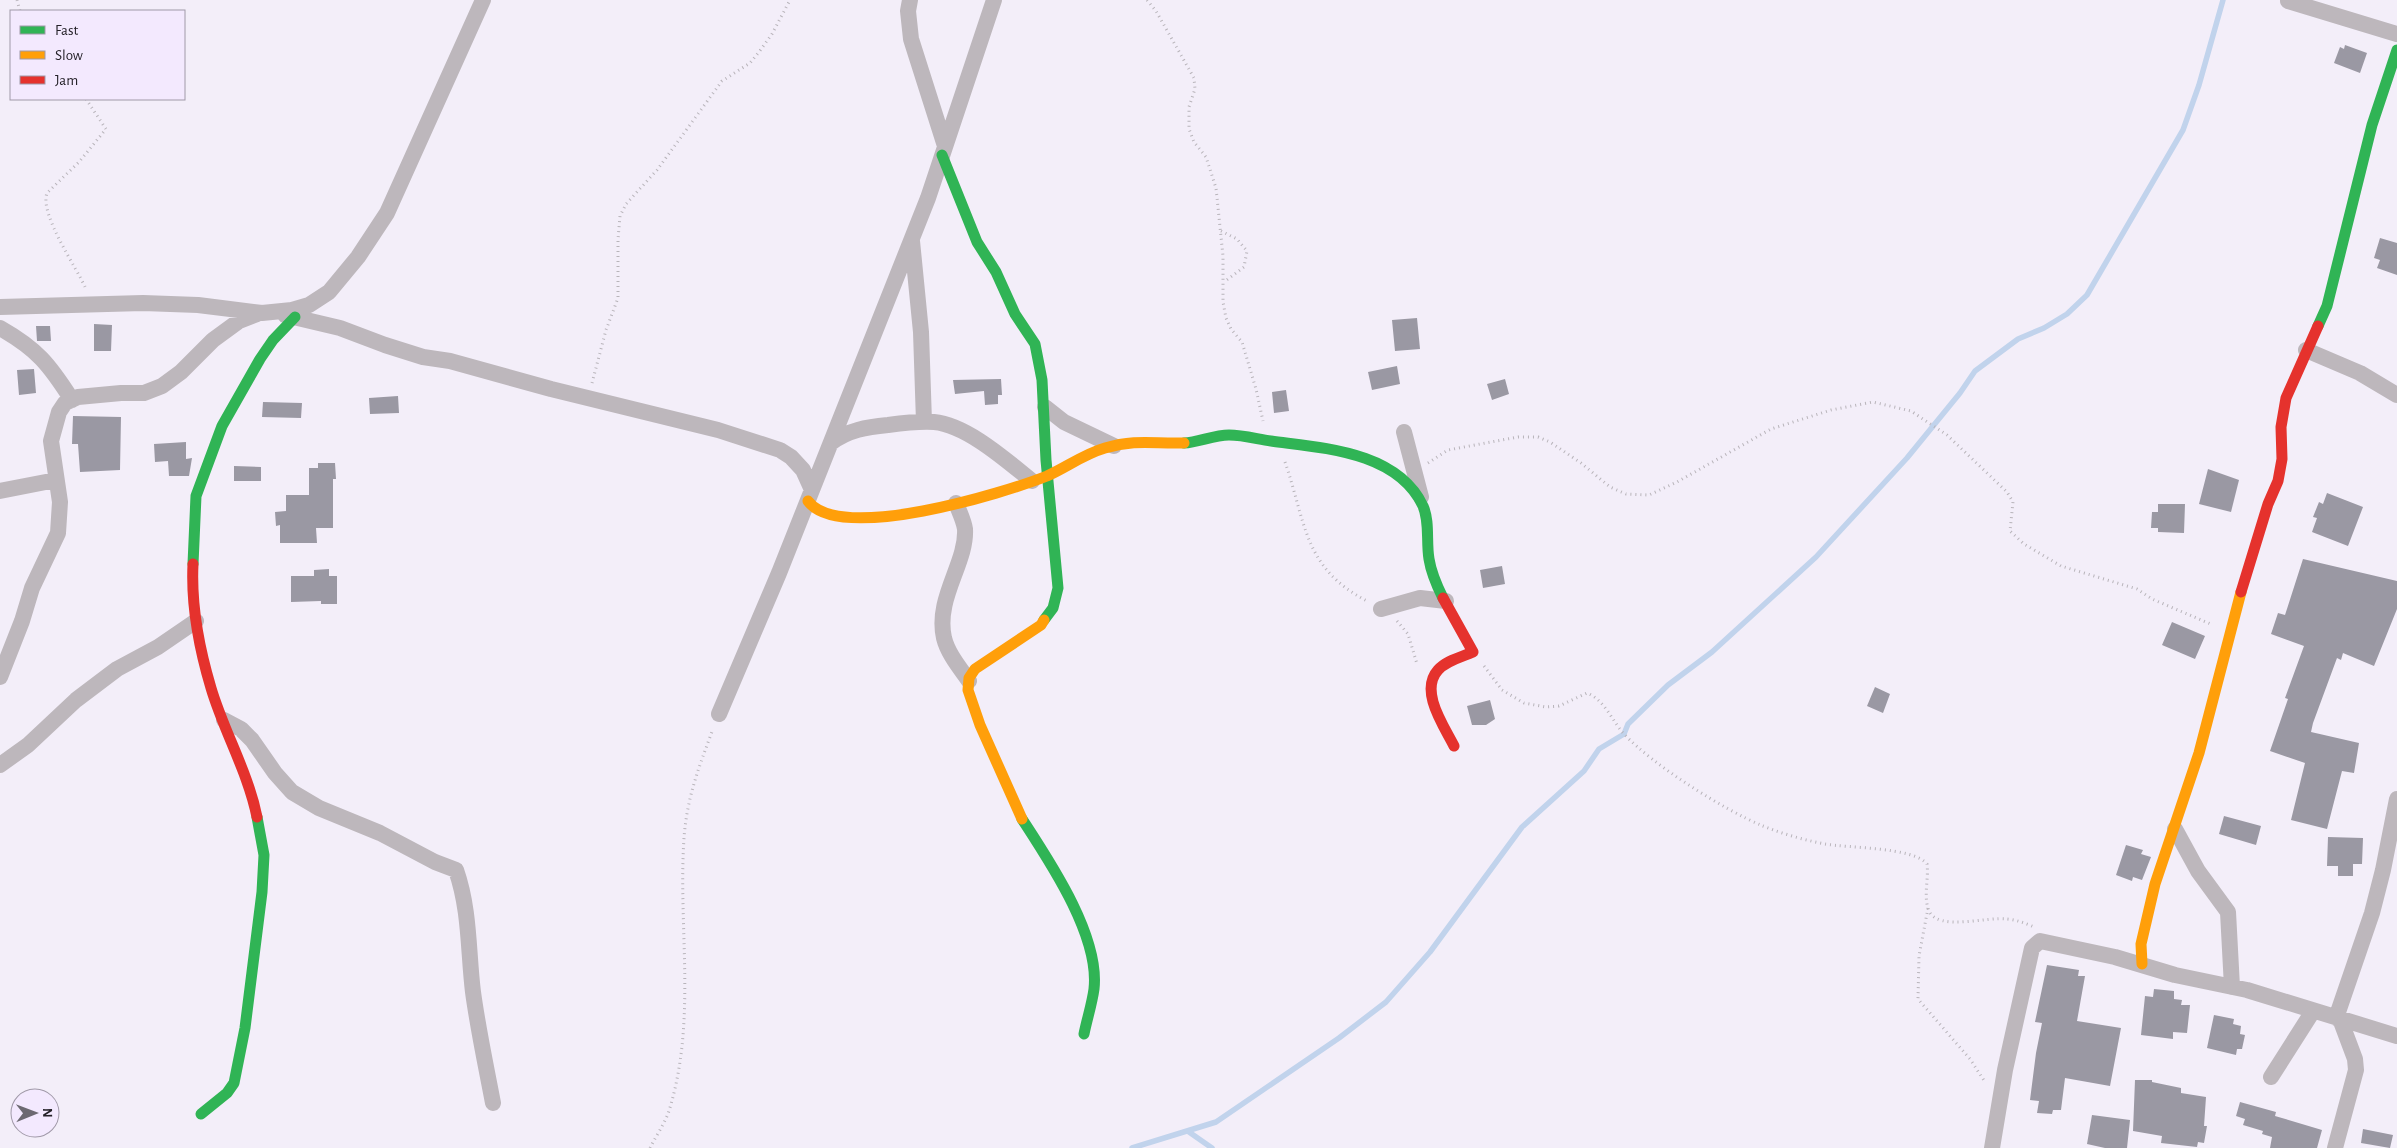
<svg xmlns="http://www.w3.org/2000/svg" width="2397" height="1148" viewBox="0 0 2397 1148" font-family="'Alegreya Sans',sans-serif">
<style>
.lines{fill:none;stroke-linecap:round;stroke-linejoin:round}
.stream{stroke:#c1d3ec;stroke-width:5.5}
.building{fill:#9a98a3}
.path{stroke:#b8b4ba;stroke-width:3;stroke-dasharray:1 4;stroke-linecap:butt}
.street{stroke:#bdb7bc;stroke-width:16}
.fast{stroke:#30b455;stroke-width:11}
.slow{stroke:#ff9f0a;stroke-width:11}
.jam{stroke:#e5322d;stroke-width:11}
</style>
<rect width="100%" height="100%" fill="#f3eef9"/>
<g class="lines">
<path class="stream" d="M1189 1132 1212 1148
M1132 1148 1216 1122 1339 1038 1386 1002 1430 952 1522 827 1584 771 1599 749 1624 734 1628 724 1668 685 1712 652 1816 557 1907 458 1960 393 1975 371 2018 339 2044 328 2067 314 2087 295 2183 130 2199 85 2223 0"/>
</g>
<path class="building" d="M2345 45 2367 53 2360 73 2334 63 2340 47 2344 49Z
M2380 238 2397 243V275L2377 268 2380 260 2374 258Z
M1417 318 1420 349 1395 351 1392 320Z
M94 324 112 325 111 351H94Z
M36 326H50L51 341H37Z
M1397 366 1400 384 1372 390 1368 372Z
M34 369 36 393 19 395 17 370Z
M1001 379 1002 395H998V404L985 405 984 391 955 394 953 380Z
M1505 379 1509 394 1492 400 1487 384Z
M1286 390 1289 411 1274 413 1272 392Z
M398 396 399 413 370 414 369 398Z
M263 402 302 403 301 418 262 417Z
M73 416 121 417 120 470 80 472 78 444H72Z
M186 442V459L192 458 189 476H169L168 461 155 462 154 444Z
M318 463H335L336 479H333V528H316L317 543H280V525L276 526 275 512 286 511V495H309V468H318Z
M234 466 261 467V481H234Z
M2208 469 2239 480 2231 512 2199 504Z
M2327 493 2363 507 2348 546 2312 532 2317 518 2313 517 2319 502 2323 504Z
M2158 504H2185L2184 533 2158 532V528H2151L2152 512H2158Z
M2303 559 2397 581V609L2374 666 2343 653 2341 660 2337 658 2313 723 2311 732 2359 743 2354 773 2342 771 2327 829 2291 820 2305 763 2270 751 2288 699 2285 698 2304 646 2271 634 2278 613 2285 615Z
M1502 566 1505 584 1483 588 1480 570Z
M329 569V576H337V604H321V601L291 602V576H314V570Z
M2172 622 2205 636 2195 659 2162 645Z
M1875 687 1890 694 1883 713 1867 706Z
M1490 700 1495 719 1486 725H1472L1467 706Z
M2224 816 2261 826 2256 845 2219 834Z
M2328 837 2363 838 2362 864H2353V876H2338V866H2327Z
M2126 845 2143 850 2141 854 2151 857 2142 880 2133 877 2132 881 2116 875Z
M2047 965 2079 970 2078 976H2085L2077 1021 2121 1028 2110 1086 2065 1078 2061 1110H2053L2052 1114 2037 1113 2039 1101 2030 1100 2036 1053 2042 1023 2035 1022Z
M2154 989 2174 991V999L2182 1000 2181 1005H2190L2187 1033 2173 1032V1039L2141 1035 2145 996 2153 997Z
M2214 1015 2234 1019 2233 1024 2241 1026 2240 1034 2245 1035 2242 1049H2237L2236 1055 2207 1048Z
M2135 1080H2152V1082L2181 1088V1093L2206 1097 2204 1126H2207L2204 1143 2198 1142 2197 1147 2161 1143 2162 1136 2133 1131Z
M2240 1102 2276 1112 2275 1116 2322 1130 2317 1148H2270L2272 1137 2262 1134 2263 1131 2243 1125 2245 1119 2236 1116Z
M2092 1115 2130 1120 2127 1148H2105L2087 1144Z
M2363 1129 2393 1135 2390 1148 2361 1143Z"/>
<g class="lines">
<path class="path" d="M17 0 20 11
M1147 0 1156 11 1194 78 1195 89 1189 107V129L1194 142 1206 157 1216 188 1223 256V302L1226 318 1231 329 1242 342 1256 389 1263 421
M86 99 106 129 79 162 47 193C39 214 77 268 86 289
M1221 231 1237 239 1247 251 1244 267 1224 282
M592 383 606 330 618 298V239L620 216 626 204 657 170 722 81 750 63 759 52 772 34 790 0
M1285 462C1306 522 1303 568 1367 601
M1428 463 1448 450 1518 437H1538L1550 442 1581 463 1610 487 1626 494 1649 495 1677 482 1771 429 1831 410 1873 402 1911 411 1947 435 2007 492 2013 502 2010 531 2024 544 2061 566 2137 589 2152 599 2213 625
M1397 621 1408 634 1417 664
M1484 666 1502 690 1524 703 1546 707 1559 706 1587 693C1605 700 1612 721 1624 734 1653 765 1724 810 1763 826 1783 834 1804 840 1825 844 1847 848 1914 847 1927 864 1929 878 1923 897 1929 911 1939 932 1988 916 2007 919 2017 920 2025 923 2034 927
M1928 908 1919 956 1918 999 1970 1059 1985 1082
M650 1148C656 1136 665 1123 669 1111 697 1020 678 930 684 838 687 797 699 767 713 729"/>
<path class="street" d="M910 0 908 11 911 39 945 146
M2288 1 2397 34
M912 241 921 332 924 422
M0 307 143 303 198 305 262 313 292 310 309 305 329 292 358 257 387 213 483 0
M285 315 340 328 385 345 423 357 450 361 551 389 718 430 780 450 791 457 803 470 812 490
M0 328C37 349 49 364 72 400
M2306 350 2360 373 2397 395
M1045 407 1064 422 1114 446
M1404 432 1421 497
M831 443C848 430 867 427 888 425 903 423 919 421 934 422 967 425 1007 461 1032 481
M0 491 56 480
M956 503C959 511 964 521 965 529 967 563 935 598 944 638 948 654 960 668 969 681
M1381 609 1420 598 1446 601
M0 677 22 621 32 588 58 533 60 502 51 441 59 412 65 403 78 397 121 393H144L162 386 181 372 213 340 239 321 257 314
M719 714 779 573 928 198 994 0
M224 720 241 729 252 740 275 773 292 792 319 808 380 833 435 862 456 870C470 910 468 951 473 992 478 1029 486 1066 493 1103
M0 765 28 745 76 700 117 669 158 647 196 621
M2175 829 2198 871 2228 912 2232 987
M2336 1018 2372 913 2383 870 2397 799
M2271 1077 2313 1011
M1992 1148 2005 1070 2032 948 2040 941 2115 957 2175 975 2247 990 2397 1036
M2335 1148 2356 1070 2355 1059 2340 1019"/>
<path class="fast" d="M942 155 977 242 996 272 1015 314 1035 344 1042 380 1046 460 1058 588 1053 608 1044 620
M2318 326 2327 306 2372 125 2397 50
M1184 443C1199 442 1214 435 1229 435 1243 435 1257 439 1271 441 1322 448 1397 451 1423 506 1430 522 1426 541 1429 559 1431 572 1437 586 1443 598
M193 564 196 496 222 426 260 359 273 340 295 317
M1022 819C1050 862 1100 936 1094 989 1092 1004 1087 1019 1084 1034
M201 1114 227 1093 234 1083 245 1028 262 892 264 855 257 817"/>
<path class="slow" d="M808 501C839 544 1004 493 1047 476 1067 467 1084 454 1105 448 1137 439 1153 444 1184 443
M1022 819 980 725 968 690 969 678 975 669 1041 625 1044 620
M2142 964 2141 944 2155 884 2199 753 2241 592"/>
<path class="jam" d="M193 564C191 605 199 648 211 688 224 732 248 772 257 817
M2241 592 2268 504 2278 481 2282 459 2281 427 2286 398 2318 326
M1443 598 1473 652C1462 657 1447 660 1438 670 1419 691 1444 726 1454 746"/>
</g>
<rect x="10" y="10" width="175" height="90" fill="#f3e9fe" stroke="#a099a8"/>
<rect x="20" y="26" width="25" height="8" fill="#30b455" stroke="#a099a8"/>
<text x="55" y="35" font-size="15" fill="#242128">Fast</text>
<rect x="20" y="51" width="25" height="8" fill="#ff9f0a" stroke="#a099a8"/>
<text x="55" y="60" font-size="15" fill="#242128">Slow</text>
<rect x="20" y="76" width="25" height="8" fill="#e5322d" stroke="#a099a8"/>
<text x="55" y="85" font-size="15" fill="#242128">Jam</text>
<g transform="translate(35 1113) rotate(89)"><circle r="24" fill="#f3e9fe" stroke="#a099a8"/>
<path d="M0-4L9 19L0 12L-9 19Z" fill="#6c6971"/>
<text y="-8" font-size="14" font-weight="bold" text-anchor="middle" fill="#242128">N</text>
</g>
</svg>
